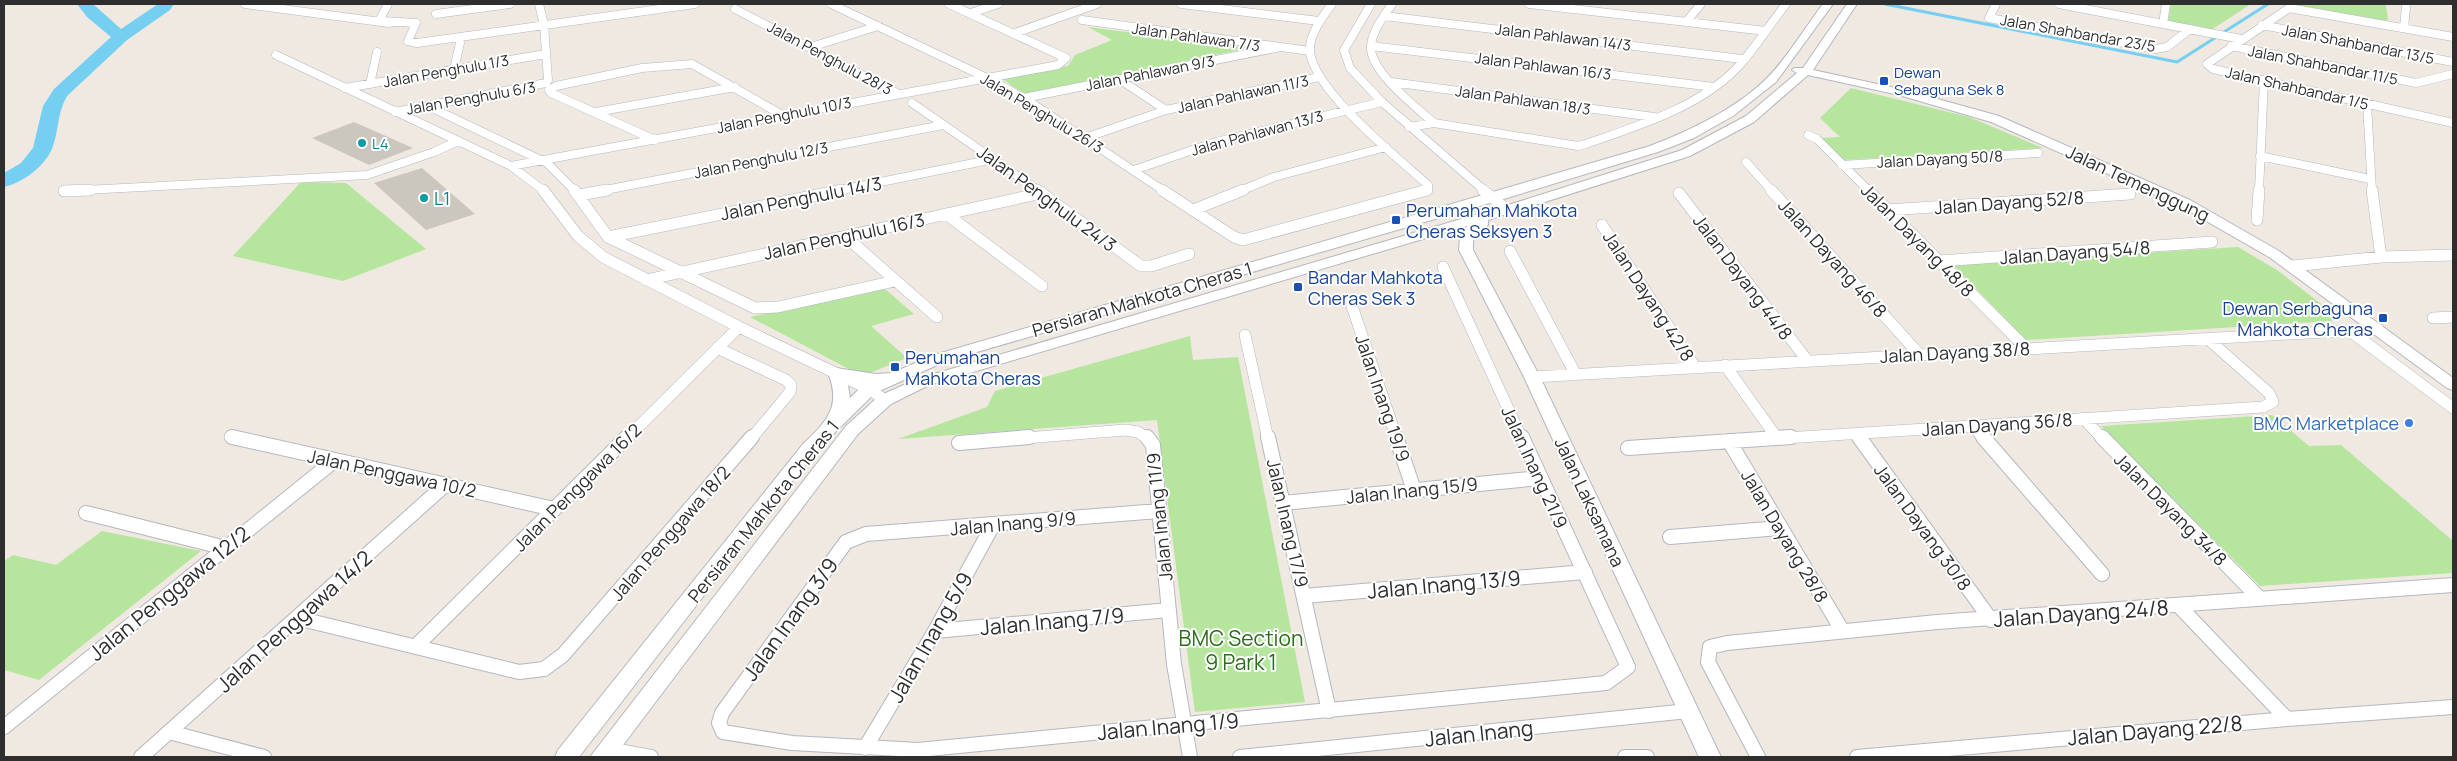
<svg xmlns="http://www.w3.org/2000/svg" width="2457" height="761" viewBox="0 0 2457 761" font-family="Manrope,sans-serif">
<style>
.green{fill:#b6e59e}
.lines{fill:none;stroke-linecap:round;stroke-linejoin:round}
.stream{stroke:#75cff0;stroke-width:3}
.river{fill:#75cff0;fill-rule:evenodd}
.building{fill:#cbc7bf}
.street-far2-casing{stroke:#b4b7c1;stroke-width:9}
.street-far1-casing{stroke:#b4b7c1;stroke-width:12}
.street-casing{stroke:#b4b7c1;stroke-width:16}
.secondary-casing{stroke:#b4b7c1;stroke-width:2}
.street-far2{stroke:#fff;stroke-width:8}
.street-far1{stroke:#fff;stroke-width:11}
.street{stroke:#fff;stroke-width:14}
.secondary{fill:#fff;fill-rule:evenodd}
.transit-dot{fill:#1a4fb4;stroke:#fff;stroke-width:2}
.culture-dot{fill:#0f9aa8;stroke:#fff;stroke-width:2}
.shop-dot{fill:#3f7fe0;stroke:#fff;stroke-width:2}
.labels{text-anchor:middle;dominant-baseline:central;stroke-width:4;stroke-linejoin:round;paint-order:stroke}
.far-street-label{font-size:15px;fill:#2e2e2e;stroke:#fff}
.far-transit-label{font-size:15px;fill:#164399;stroke:#fff;text-anchor:start}
.far-culture-label{font-size:15px;fill:#0d838f;stroke:#fff;text-anchor:start}
.street-label{font-size:18px;fill:#2e2e2e;stroke:#fff}
.culture-label{font-size:18px;fill:#0d838f;stroke:#fff;text-anchor:start}
.transit-label{font-size:18px;fill:#164399;stroke:#fff;text-anchor:start}
.shop-label{font-size:18px;fill:#366cbe;stroke:#fff;text-anchor:end}
.near-street-label{font-size:21px;fill:#2e2e2e;stroke:#fff}
.near-park-label{font-size:21px;fill:#2c6e1b;stroke:#fff}
</style>
<rect width="100%" height="100%" fill="#efe9e1"/>
<path class="green" d="M2171 4H2251L2211 30 2168 22Z
M2289 4 2386 5 2388 20 2379 21Z
M1088 27 1249 48 1024 94 1001 78 1068 66 1075 55 1112 40Z
M1851 88 1969 117 2043 148 1844 160 1820 138 1840 137 1820 118Z
M301 182 346 183 426 249 343 281 233 256Z
M2238 247 2277 270 2337 316 2332 321 2026 340 1953 265Z
M885 289 914 314 871 326 907 358 862 376 750 317Z
M1190 336 1193 360 1238 357 1305 702 1195 712 1157 420 898 439 987 407 995 391Z
M2272 415 2309 446 2341 445 2453 541V573L2260 586 2101 426Z
M102 531 201 551 39 680 4 670V561L13 555 56 565Z"/>
<g class="lines">
<path class="stream" d="M1885 4 2177 62 2218 36
M2224 32 2268 4"/>
<path class="river" d="M77 4H93L121 29 158 4H174L170 10 127 40 67 96C57 113 59 131 52 149 44 167 22 183 4 187V173L21 163 33 148 43 106 54 89 111 37 87 17Z"/>
</g>
<path class="building" d="M354 122 413 148 369 165 312 138Z
M422 168 475 214 426 230 374 183Z"/>
<g class="lines">
<g class="street-far2-casing">
<path id="street-far2" d="M245 4 389 23
M831 4 987 78 1024 98 1164 191
M1181 4 1319 21
M1332 4C1323 16 1308 36 1310 52 1315 92 1398 158 1428 185V189L1424 191
M1371 4 1344 50 1350 68 1382 102 1485 191
M1392 4C1384 16 1372 31 1371 46 1369 71 1416 107 1434 123
M1529 4 1766 31
M1996 4 1989 18 2156 49 2167 47 2190 29
M2059 4 2241 39
M735 9 899 94
M971 13 998 4
M436 14 510 4
M1384 16 1742 59
M1082 20 1310 51
M379 21 388 4
M383 21 416 23 408 41 417 43 695 4
M1686 22 1701 4
M2163 24 2166 4
M2262 25 2453 62
M2404 28 2406 7
M1015 33 1097 4
M2453 37 2289 8 2207 64 2213 69 2453 123
M1371 46 1714 87
M2231 46 2416 83 2453 74
M811 47 878 26
M276 55 511 166 544 191
M454 69 460 43
M1119 79 1166 110
M1391 82 1654 117
M370 84 377 52
M345 88 546 54
M1024 98 1276 48
M912 103 1039 191
M2367 103 2372 191
M428 106 547 163 575 191
M395 112 546 83 548 80 544 25 539 4
M596 112 735 87
M1409 127 1434 123 1578 146 1586 144C1637 126 1698 108 1737 68 1755 49 1769 25 1786 4
M1808 135 1817 139 1869 191
M1085 138 1166 110 1319 77
M655 140 551 93 549 90 556 86 642 68 692 64 784 116
M2260 156 2370 179
M1746 162 1772 191
M1842 165 2038 153
M511 166 1058 65 1066 58 949 4
M1134 170 1216 142 1382 102
M66 191 367 175 434 152 458 141
M600 191 943 125
M836 191 994 159
M1240 191 1274 177 1386 147
M2259 191 2264 80"/>
</g>
<g class="street-far1-casing">
<path id="street-far1" d="M543 190 578 236 603 257 739 327 869 389 885 400
M574 190 608 237 755 308 778 307 895 281
M1037 190 1141 266H1151L1189 254
M1162 190 1234 237 1243 240 1427 190
M1483 190 1507 210
M1771 190 1919 354
M1868 190 2026 348
M2372 190 2381 257
M64 191 90 190
M1679 193 1807 360
M579 195 607 190
M1193 210 1243 190
M1887 210 2130 194
M946 214 1042 286
M2257 220 2259 190
M1602 225 1695 367
M845 236 937 317
M608 237 842 190
M1510 251 1576 375
M1939 261 2212 242
M2293 266 2381 257 2453 255
M1443 267 1522 439
M646 280 1042 193
M1352 306 1397 439
M2433 318 2453 317
M2350 331 2453 408
M1245 335 1268 439
M717 348 786 380 791 385 790 392 751 439
M1725 365 1777 438
M1532 377 2378 329
M2083 418 2103 439
M1973 426 1984 439
M1856 434 1859 439
M230 437 238 439
M626 439 739 327
M1013 439 1125 430 1138 432 1148 439
M1771 439 2263 407 2273 402 2269 393 2208 339"/>
</g>
<g class="street-casing">
<path id="street" d="M232 437 554 509
M1147 437 1153 445 1174 664 1190 757
M1268 437 1329 711
M1396 437 1414 490
M1859 437 1991 620
M1983 437 2102 574
M2102 437 2260 599
M1729 441 1842 630
M959 443 1029 437
M1628 448 1791 437
M1283 503 1540 478
M1159 511 866 534 846 542 722 713 719 723 723 732 792 743 918 750 1606 683 1628 667 1522 437
M86 513 226 548
M1670 537 1780 528
M1304 596 1585 572
M2178 605 2287 719
M297 618 519 672 544 669 563 655 752 437
M935 631 1169 610
M415 647 627 437
M4 727 335 460
M169 732 264 757
M865 748 935 631 993 525
M607 749 651 757
M141 757 446 484
M1240 757 1688 711
M1625 757H1647
M1758 757 1708 662 1710 647 1727 643 1937 622 2453 585
M1857 757 2287 719 2453 707"/>
</g>
<g class="secondary-casing">
<path id="secondary" d="M1823 4H1833L1776 82 1733 116 1694 138 1658 152 1497 201 946 361 875 393 815 452 579 757H555L558 750 803 444C826 422 842 407 828 373L830 370 836 368 876 374 892 373 934 355 1650 146C1689 131 1738 108 1768 77 1787 58 1806 26 1823 4ZM847 379 869 383 863 385 850 398Z
M1847 4H1857L1813 70 1905 90 1999 116 2190 200 2279 251 2453 378V390L2447 388 2269 257 2180 206 1991 122 1899 95 1808 75 1754 122 1690 156 1488 220V225C1476 231 1472 236 1473 250L1540 377 1721 757H1699L1524 377 1459 250 1460 236 1467 226 929 385 891 404 858 434 614 757H590L846 426 879 396 917 379 1502 207 1682 150 1746 116 1797 73 1792 70 1794 68H1803Z"/>
</g>
<use href="#street-far2" class="street-far2"/>
<use href="#street-far1" class="street-far1"/>
<use href="#street" class="street"/>
<use href="#secondary" class="secondary"/>
</g>
<g class="transit-dot">
<rect x="1879" y="76" width="10" height="10" rx="2.5"/>
<rect x="1391" y="215" width="10" height="10" rx="2.5"/>
<rect x="1293" y="282" width="10" height="10" rx="2.5"/>
<rect x="2378" y="313" width="10" height="10" rx="2.5"/>
<rect x="890" y="362" width="10" height="10" rx="2.5"/>
</g>
<g class="culture-dot">
<circle cx="362" cy="143" r="5"/>
<circle cx="424" cy="198" r="5"/>
</g>
<circle class="shop-dot" cx="2409" cy="423" r="5"/>
<g class="labels">
<g class="far-street-label">
<text transform="translate(2078 33) rotate(10)">Jalan Shahbandar 23/5</text>
<text transform="translate(1196 37) rotate(8)">Jalan Pahlawan 7/3</text>
<text transform="translate(1563 37) rotate(7)">Jalan Pahlawan 14/3</text>
<text transform="translate(2358 44) rotate(11)">Jalan Shahbandar 13/5</text>
<text transform="translate(830 58) rotate(28)">Jalan Penghulu 28/3</text>
<text transform="translate(2323 65) rotate(11)">Jalan Shahbandar 11/5</text>
<text transform="translate(1543 66) rotate(7)">Jalan Pahlawan 16/3</text>
<text transform="translate(446 71) rotate(-10)">Jalan Penghulu 1/3</text>
<text transform="translate(1150 73) rotate(-11)">Jalan Pahlawan 9/3</text>
<text transform="translate(2297 88) rotate(13)">Jalan Shahbandar 1/5</text>
<text transform="translate(1243 94) rotate(-12)">Jalan Pahlawan 11/3</text>
<text transform="translate(471 98) rotate(-10)">Jalan Penghulu 6/3</text>
<text transform="translate(1523 100) rotate(8)">Jalan Pahlawan 18/3</text>
<text transform="translate(1042 113) rotate(31)">Jalan Penghulu 26/3</text>
<text transform="translate(784 115) rotate(-11)">Jalan Penghulu 10/3</text>
<text transform="translate(1257 133) rotate(-15)">Jalan Pahlawan 13/3</text>
<text transform="translate(1940 159) rotate(-3)">Jalan Dayang 50/8</text>
<text transform="translate(761 160) rotate(-11)">Jalan Penghulu 12/3</text>
</g>
<g class="far-transit-label">
<text x="1894" y="72">Dewan<tspan x="1894" dy="17">Sebaguna Sek 8</tspan></text>
</g>
<g class="far-culture-label">
<text x="372" y="143">L4</text>
</g>
<g class="street-label">
<text transform="translate(2138 183) rotate(25)">Jalan Temenggung</text>
<text transform="translate(801 198) rotate(-11)">Jalan Penghulu 14/3</text>
<text transform="translate(1047 198) rotate(36)">Jalan Penghulu 24/3</text>
<text transform="translate(2009 202) rotate(-4)">Jalan Dayang 52/8</text>
<text transform="translate(844 236) rotate(-12)">Jalan Penghulu 16/3</text>
<text transform="translate(1918 240) rotate(45)">Jalan Dayang 48/8</text>
<text transform="translate(2075 252) rotate(-4)">Jalan Dayang 54/8</text>
<text transform="translate(1833 258) rotate(48)">Jalan Dayang 46/8</text>
<text transform="translate(1743 277) rotate(53)">Jalan Dayang 44/8</text>
<text transform="translate(1649 296) rotate(57)">Jalan Dayang 42/8</text>
<text transform="translate(1142 299) rotate(-16)">Persiaran Mahkota Cheras 1</text>
<text transform="translate(1955 352) rotate(-3)">Jalan Dayang 38/8</text>
<text transform="translate(1383 398) rotate(71)">Jalan Inang 19/9</text>
<text transform="translate(1997 424) rotate(-4)">Jalan Dayang 36/8</text>
<text transform="translate(1535 467) rotate(65)">Jalan Inang 21/9</text>
<text transform="translate(392 473) rotate(12)">Jalan Penggawa 10/2</text>
<text transform="translate(577 487) rotate(-45)">Jalan Penggawa 16/2</text>
<text transform="translate(1412 490) rotate(-6)">Jalan Inang 15/9</text>
<text transform="translate(1590 502) rotate(65)">Jalan Laksamana</text>
<text transform="translate(2171 509) rotate(45)">Jalan Dayang 34/8</text>
<text transform="translate(763 511) rotate(-51)">Persiaran Mahkota Cheras 1</text>
<text transform="translate(1159 517) rotate(-96)">Jalan Inang 11/9</text>
<text transform="translate(1013 523) rotate(-5)">Jalan Inang 9/9</text>
<text transform="translate(1288 523) rotate(77)">Jalan Inang 17/9</text>
<text transform="translate(1923 527) rotate(54)">Jalan Dayang 30/8</text>
<text transform="translate(670 533) rotate(-49)">Jalan Penggawa 18/2</text>
<text transform="translate(1785 536) rotate(59)">Jalan Dayang 28/8</text>
</g>
<g class="culture-label">
<text x="434" y="198">L1</text>
</g>
<g class="transit-label">
<text x="1406" y="210">Perumahan Mahkota<tspan x="1406" dy="21">Cheras Seksyen 3</tspan></text>
<text x="1308" y="277">Bandar Mahkota<tspan x="1308" dy="21">Cheras Sek 3</tspan></text>
<text x="2373" y="308" text-anchor="end">Dewan Serbaguna<tspan x="2373" dy="21">Mahkota Cheras</tspan></text>
<text x="905" y="357">Perumahan<tspan x="905" dy="21">Mahkota Cheras</tspan></text>
</g>
<g class="shop-label">
<text x="2399" y="423">BMC Marketplace</text>
</g>
<g class="near-street-label">
<text transform="translate(1444 584) rotate(-5)">Jalan Inang 13/9</text>
<text transform="translate(169 593) rotate(-39)">Jalan Penggawa 12/2</text>
<text transform="translate(2081 613) rotate(-4)">Jalan Dayang 24/8</text>
<text transform="translate(790 619) rotate(-54)">Jalan Inang 3/9</text>
<text transform="translate(294 621) rotate(-42)">Jalan Penggawa 14/2</text>
<text transform="translate(1052 621) rotate(-5)">Jalan Inang 7/9</text>
<text transform="translate(930 637) rotate(-60)">Jalan Inang 5/9</text>
<text transform="translate(1168 726) rotate(-5)">Jalan Inang 1/9</text>
<text transform="translate(2155 730) rotate(-5)">Jalan Dayang 22/8</text>
<text transform="translate(1479 733) rotate(-6)">Jalan Inang</text>
</g>
<g class="near-park-label">
<text x="1241" y="638">BMC Section<tspan x="1241" dy="24">9 Park 1</tspan></text>
</g>
</g>
<rect width="2457" height="761" fill="none" stroke="#2e2e2e" stroke-width="10"/>
</svg>
